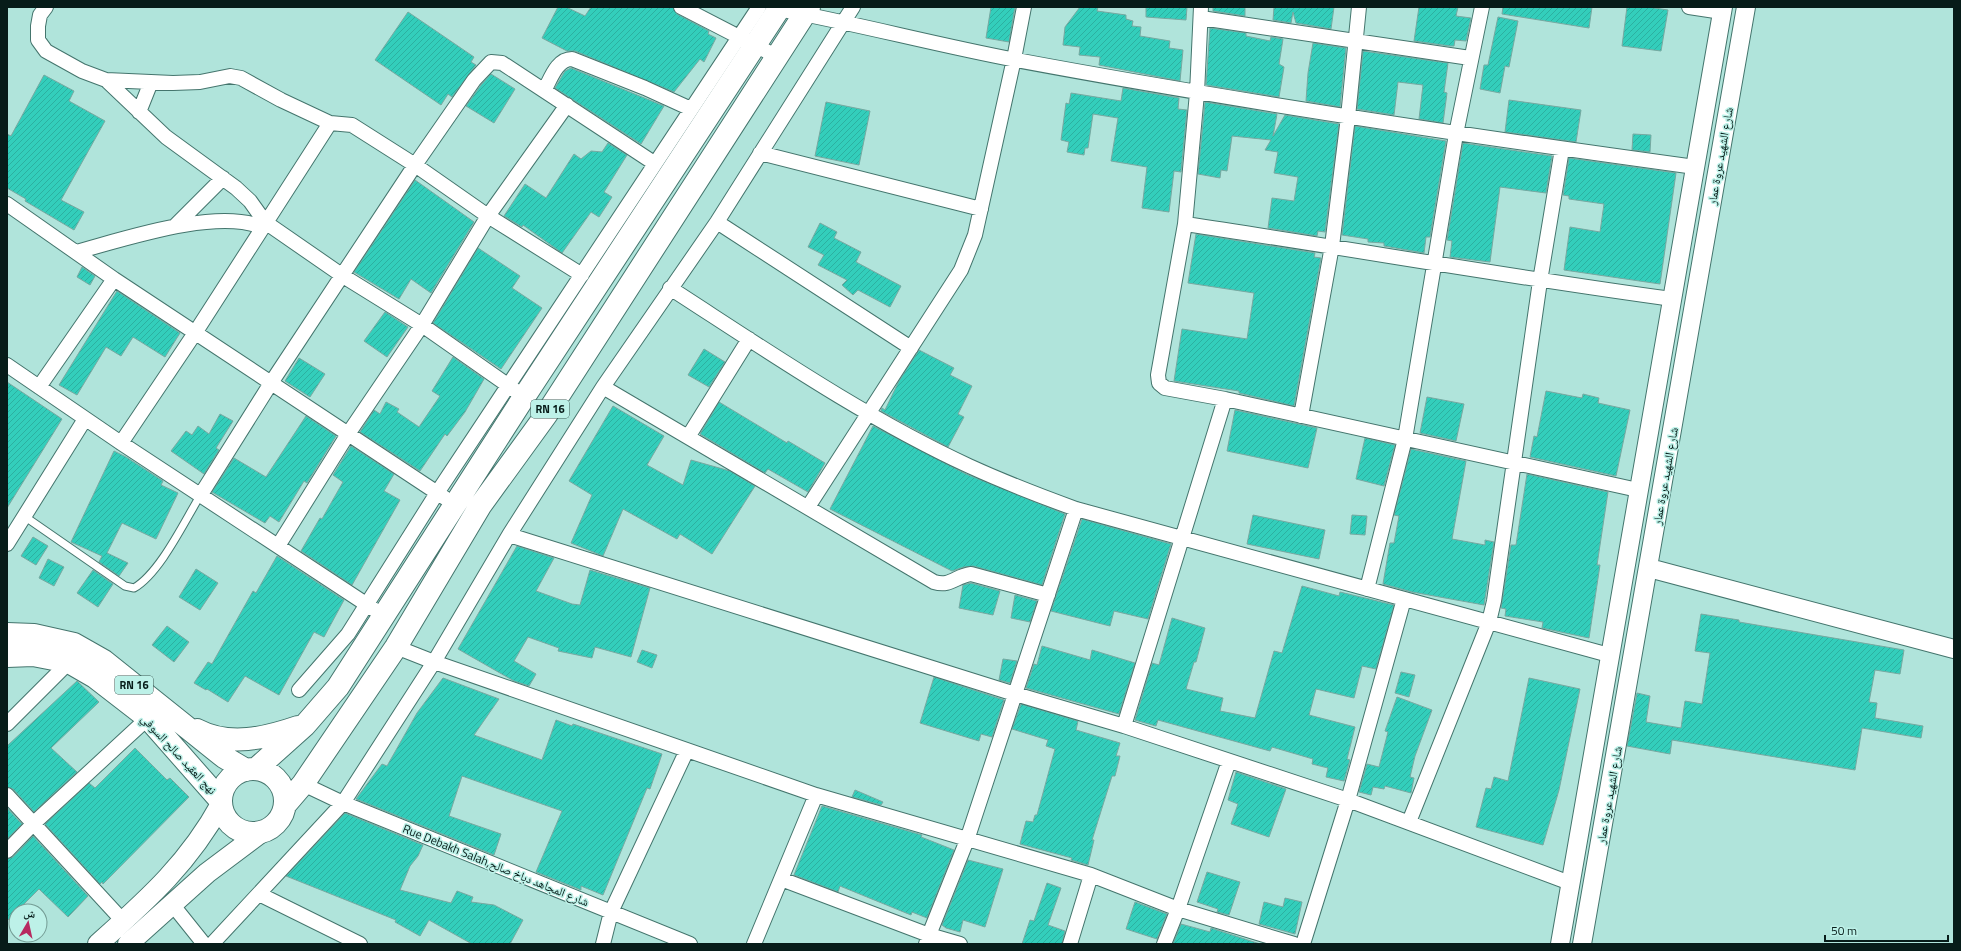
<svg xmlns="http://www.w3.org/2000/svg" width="1961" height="951" viewBox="0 0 1961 951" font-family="'Titillium Web','Noto Naskh Arabic',sans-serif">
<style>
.building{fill:url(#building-hatch);stroke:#77a9a1}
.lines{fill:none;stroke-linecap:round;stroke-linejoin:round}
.service-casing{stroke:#44756d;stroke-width:9}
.minor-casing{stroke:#44756d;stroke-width:16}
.tertiary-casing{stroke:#44756d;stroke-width:20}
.secondary-casing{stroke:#44756d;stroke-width:22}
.primary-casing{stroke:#44756d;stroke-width:24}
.service{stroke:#fff;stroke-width:7}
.minor{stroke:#fff;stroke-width:14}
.tertiary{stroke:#fff;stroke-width:18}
.secondary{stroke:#fff;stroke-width:20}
.primary{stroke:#fff;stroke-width:22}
.labels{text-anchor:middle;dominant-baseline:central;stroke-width:3;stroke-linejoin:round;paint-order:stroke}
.shield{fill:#bdf1e8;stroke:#3e5c57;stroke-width:1}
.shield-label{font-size:11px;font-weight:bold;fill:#071c19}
.street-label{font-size:12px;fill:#071c19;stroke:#bdf1e8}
</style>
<defs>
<pattern id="building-hatch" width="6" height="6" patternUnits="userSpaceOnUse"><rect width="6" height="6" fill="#33cebb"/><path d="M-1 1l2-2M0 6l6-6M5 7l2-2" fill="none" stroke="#2cb0a0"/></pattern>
</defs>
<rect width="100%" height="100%" fill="#b0e4db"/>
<path class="building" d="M558 7H566L585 16 591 7H673L677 14 709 31 708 34 716 38 704 62 700 59 674 92 575 51H567L542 38Z
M991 7H1015L1009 42 986 38Z
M1080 7H1098L1097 11 1126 15V19L1133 21 1132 26 1141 27 1140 36 1170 41 1169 48 1183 50 1180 81 1099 65 1100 57 1079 55 1080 47 1063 45 1065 27Z
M1146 7H1187L1186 20 1146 17Z
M1213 7H1245V16L1213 11Z
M1274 7H1334L1331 29 1296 23 1293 12 1291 23 1273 20Z
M1419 7H1458L1456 16 1471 18 1466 41 1455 40 1454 46H1450L1414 41Z
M1503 7H1592L1589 28 1502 14Z
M1627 7H1648L1668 10 1661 51 1622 46Z
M408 12 474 57 471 62 476 65 452 97 448 94 441 105 375 60Z
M1498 17 1518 21 1509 67 1505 66 1500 93 1480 89 1484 65H1488Z
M1210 28 1246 33V36L1270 41 1271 37 1283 39 1279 64 1284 67 1279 97 1206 85Z
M1313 43 1346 48 1340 107 1306 101 1308 73Z
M1363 51 1448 63 1444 92 1447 93 1443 123 1419 119 1423 85 1398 82 1394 115 1357 109Z
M571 68 664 106 641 144 555 88 565 71Z
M491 74 515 89 494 123 466 106 481 85Z
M44 75 74 91 69 101 105 121 61 200 84 212 74 230 25 201 26 199 7 188V134L11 136Z
M1123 88 1179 98 1178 109 1187 110 1181 172 1174 171 1169 212 1142 208 1147 167 1111 161 1118 118 1093 114 1088 148H1085L1084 155 1067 152 1069 142 1061 140 1066 103 1069 104 1071 93 1121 101Z
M1509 100 1581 110 1576 142 1505 132Z
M826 102 870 111 859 165 815 156Z
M1205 102 1277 114 1273 136 1285 115 1339 124 1325 232 1318 231 1317 236 1268 228 1272 198 1294 201 1298 177 1274 173 1278 152 1265 150 1271 140 1232 136 1227 171 1221 170 1220 178 1198 174Z
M1355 126 1446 141 1430 237H1426L1424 253 1384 246V243L1368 242V239L1342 235Z
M1633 134 1651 135 1650 152 1632 150Z
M608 143 627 155 604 192 612 197 599 217 591 212 562 253 523 225 522 227 504 216 525 184 546 198 574 154 581 159 591 151 602 152Z
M1463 143 1552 156 1546 193 1500 187 1490 262 1450 257 1452 241 1447 240Z
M1569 158 1676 173 1660 284 1564 270 1570 227 1600 232 1604 204 1569 199V196L1563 195Z
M415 180 474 222 431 293 411 279 399 299 354 272Z
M820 223 837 232 834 238 861 252 856 262 901 286 890 307 858 290 853 295 842 285 847 280 818 265 824 255 808 247Z
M1196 234 1315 253 1314 257 1321 258 1294 406 1239 393V391L1174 381 1182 329 1247 339 1254 293 1188 283Z
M478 248 520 276 512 288 542 308 501 369 433 323Z
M82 267 95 276 90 285 77 277Z
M117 291 180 333 165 357 133 337 121 356 106 347 77 395 59 385Z
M385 312 408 327 387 357 364 341Z
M704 349 725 362 709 387 688 375Z
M919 350 954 368 950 375 972 386 958 414 964 417 948 447 881 411 882 408 885 410 899 381Z
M453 357 484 379 465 412 447 436 445 434 420 471 360 432 374 410 380 414 386 402 399 409 397 412 419 427 440 396 432 391Z
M299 358 325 374 310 397 285 381Z
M7 382 62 419 7 508Z
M1546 391 1582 398 1583 394 1599 398 1598 403 1630 410 1616 476 1530 457 1534 436 1537 437Z
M1427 397 1464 404 1456 441 1420 433Z
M719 402 787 443 788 441 825 463 808 492 768 469 765 473 700 434Z
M613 406 664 436 647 465 683 485 691 460 730 471 755 486 712 554 680 534 677 539 623 509 603 556 571 543 592 495 569 481Z
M1235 410 1317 428 1308 468 1227 451Z
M220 414 233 421 216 448 219 450 204 474 171 451 186 431 192 435 198 426 209 434Z
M306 416 336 436 307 483 304 481 279 522 270 516 265 523 212 492 234 458 266 477Z
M873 426 966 474 1065 514 1042 585 973 566 964 567 952 571 830 509Z
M1365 438 1395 445 1384 486 1356 479Z
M351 446 394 474 384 491 400 500 352 585 301 551 320 518 322 519 343 482 333 475Z
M1411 449 1466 461 1452 539 1485 545V540L1494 542 1484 605 1412 592 1383 584 1390 543H1394L1399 516 1394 515Z
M114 451 126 457 163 481 161 485 178 493 156 539 122 523 107 553 128 563 119 576 99 562 102 556 71 542Z
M1527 474 1608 492 1597 565H1600L1589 638 1542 628 1543 622 1505 616 1506 609 1501 608 1511 545H1516Z
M1253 515 1325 530 1319 559 1247 544Z
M1352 515 1367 516 1365 535 1350 534Z
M1082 519 1171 544 1148 619 1114 611 1110 626 1051 611Z
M33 537 48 546 36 565 21 556Z
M517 546 554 558 536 591 572 604 580 605 590 570 650 588 631 657 595 647 592 658 558 651 559 648 528 637 514 661 536 674 529 686 514 681 458 649Z
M277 556 344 600 324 637 314 632 279 695 245 676 228 702 207 689 206 690 194 683 208 662 212 664 253 591 256 593Z
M48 559 64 567 54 586 39 578Z
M196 569 218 583 200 610 179 597Z
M93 570 113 584 98 607 77 593Z
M971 583 1000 591 993 615 959 608 963 585Z
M1302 586 1339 596 1340 592 1394 605 1376 669 1362 666 1354 698 1316 689 1309 715 1355 727 1347 759 1350 760 1344 781 1326 777 1328 768 1312 764 1313 759 1272 747 1270 751 1158 720 1156 726 1135 720 1152 663 1159 665 1172 618 1205 628 1196 662H1194L1186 689 1223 698 1220 711 1255 718 1274 651 1282 653Z
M1015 595 1037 601 1030 622 1011 618Z
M1701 614 1739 620V622L1904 650 1900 674 1875 670 1869 702 1877 703 1875 718 1923 726 1921 738 1862 728 1855 770 1672 740 1670 754 1627 746 1637 693 1650 696 1646 722 1681 728 1685 701 1702 704 1710 653 1695 651Z
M167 626 189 642 174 662 152 645Z
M1042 646 1090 660 1092 650 1135 663 1119 714 1026 688 1034 664 1037 665Z
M642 650 657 655 652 668 637 662Z
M1003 659 1017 661 1010 683 999 680Z
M1401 672 1415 675 1409 697 1395 693Z
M934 677 1004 700 992 737 981 734 979 741 920 723Z
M443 678 499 699 474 735 542 760 556 720 572 726 573 724 662 754 650 789 647 788 603 895 581 886V890L536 872 562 811 462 776 449 816 501 834 494 855 356 799 382 764 387 766 417 713Z
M1529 678 1580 689 1559 790 1543 845 1476 827 1486 788 1491 789 1494 777 1508 781Z
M77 681 99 702 51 748 77 772 34 812 13 789 7 787V746Z
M1397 697 1432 710 1415 756 1410 777 1414 778 1411 793 1385 786 1384 789 1373 787 1371 795 1359 792 1367 764 1379 767 1388 732 1385 731Z
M1021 704 1078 721 1076 730 1120 743 1116 756H1120L1115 776H1112L1092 840H1094L1088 865 1071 860 1072 858 1020 844 1026 821 1033 822 1035 815H1037L1055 749 1046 746 1048 740 1012 729Z
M135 748 167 780 170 778 189 797 103 884 102 882 100 884 45 824 89 783 95 788Z
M1236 772 1286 789 1269 837 1231 824 1238 804 1228 800Z
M855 790 883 802 881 805 852 797Z
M822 806 922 835 921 837 954 850 927 918 912 912 911 915 840 886 838 892 794 875Z
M7 808 22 824 7 839Z
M345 813 423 845 418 856 410 866 400 890 451 903 457 891 473 897 471 902 494 905 523 920 510 944H472L429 920 420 936 395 922 396 920 286 876Z
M33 836 88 896 68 917 39 889 7 921V859L13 857Z
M968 860 1003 869 985 927 963 920 960 932 946 928 942 925Z
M1207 872 1240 882 1229 915 1217 912 1218 909 1197 902Z
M1047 883 1061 888 1048 925 1065 931 1062 944H1022L1030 920 1034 921Z
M1285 898 1302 902 1295 934 1259 924 1264 902 1283 907Z
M1135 902 1167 914 1157 939 1126 929Z
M1181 924 1210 932 1211 928 1260 944H1173Z"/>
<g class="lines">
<g class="service-casing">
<path id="service" d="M24 516 125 586 134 588C160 573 184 522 200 496"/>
</g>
<g class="minor-casing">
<path id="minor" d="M46 7 40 15 38 26V40L46 51 82 71 106 80 173 83 200 82 230 76 241 78 281 100 330 123
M681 7 776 56
M1201 7 1197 93 1185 224 1158 375 1159 383 1165 388 1225 399 1638 490
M1689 7 1722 12
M778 9C858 24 937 45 1016 60 1241 102 1468 136 1695 167
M1201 18 1470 58
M106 80 166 137 236 188 250 201 265 222 343 276 422 325 516 391
M545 89C551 78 557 59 572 59L645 88 691 109
M139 112 151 82
M760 153 981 209
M7 204 114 279 445 498
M717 222 911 348
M1185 224C1347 248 1509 277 1672 299
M175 226 223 178
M76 252C125 239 215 208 262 227
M670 288C766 350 865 418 969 466 1004 482 1040 496 1076 509L1609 655
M7 365 121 443 375 610
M39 387 114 279
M603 387 934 582C951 587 955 576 971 574L1048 595
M1301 416 1332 246 1348 117 1359 7
M688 437 749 339
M121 443 195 333 330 123 352 125 415 165 488 216 582 275
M200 496 271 383 415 165 474 80 491 62 502 63 654 163
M808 507 961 270 975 235 1014 59 1024 7
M509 535 1015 694 1124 726 1348 800 1570 883
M7 544 85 419
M278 546 348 434 422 325 488 216 567 105
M1367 589 1405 439 1456 134 1482 7
M396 647 434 662 816 795 1091 875 1178 909 1164 944
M299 690 348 634 437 493 759 7
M7 724 69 662
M1124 726 1225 399
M1229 761 1178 909 1294 944
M303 784 343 803 690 944
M7 795 123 921
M1409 822 1489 622 1494 601 1540 281 1562 149
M7 851 34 823 148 718
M781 879 929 935 967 840 1076 509
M259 894 360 944
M172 904 204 944
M212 944 343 803 434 662 509 535 603 387 717 222 853 7
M603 944 611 912 687 750
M754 944 816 795
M926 944 929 935 960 944
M1070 944 1091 875
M1303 944 1348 800 1404 599"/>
</g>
<g class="tertiary-casing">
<path id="tertiary" d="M1649 568 1954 649
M1560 944 1723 7
M1582 944 1746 7"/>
</g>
<g class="secondary-casing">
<path id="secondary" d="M98 944C147 900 189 863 221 804
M128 944 207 873 263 831"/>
</g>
<g class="primary-casing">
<path id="primary" d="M7 634 34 635 74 644 104 661 224 757 246 770
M7 656 33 655 69 662 95 677 148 718 221 801
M197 730C229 747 266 738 298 727
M256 769 305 725 338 687 524 397 780 7
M221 801a32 32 0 1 1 64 0a32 32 0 1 1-64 0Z
M285 805 303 784 396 647 480 506 546 415 809 7"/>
</g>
<use href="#service" class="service"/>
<use href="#minor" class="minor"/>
<use href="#tertiary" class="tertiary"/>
<use href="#secondary" class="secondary"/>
<use href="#primary" class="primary"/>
</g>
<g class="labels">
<g class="shield">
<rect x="531" y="400" width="38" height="18" rx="3"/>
<rect x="115" y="676" width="38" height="18" rx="3"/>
</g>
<g class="shield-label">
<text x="550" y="409">RN 16</text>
<text x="134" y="685">RN 16</text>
</g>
<g class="street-label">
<text transform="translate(1720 156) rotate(-80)">شارع الشهيد عروة عمار</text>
<text transform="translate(1665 476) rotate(-80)">شارع الشهيد عروة عمار</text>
<text transform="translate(179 754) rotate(47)">نهج العقيد صالح السوفي</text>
<text transform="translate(1609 795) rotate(-80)">شارع الشهيد عروة عمار</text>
<text transform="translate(496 865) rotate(22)">Rue Debakh Salah,شارع المجاهد دباخ صالح</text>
</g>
</g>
<rect width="1961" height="951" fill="none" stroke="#071c19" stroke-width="16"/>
<g transform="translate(28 923) rotate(9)"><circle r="19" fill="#bdf1e8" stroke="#749c95"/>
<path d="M0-3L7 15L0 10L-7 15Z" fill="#b72a60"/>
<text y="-6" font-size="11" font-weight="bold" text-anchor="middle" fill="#071c19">ش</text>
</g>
<path d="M1825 935v6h123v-6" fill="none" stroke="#071c19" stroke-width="2"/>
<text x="1831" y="935" font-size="12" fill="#071c19" stroke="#bdf1e8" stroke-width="3" paint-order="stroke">50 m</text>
</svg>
